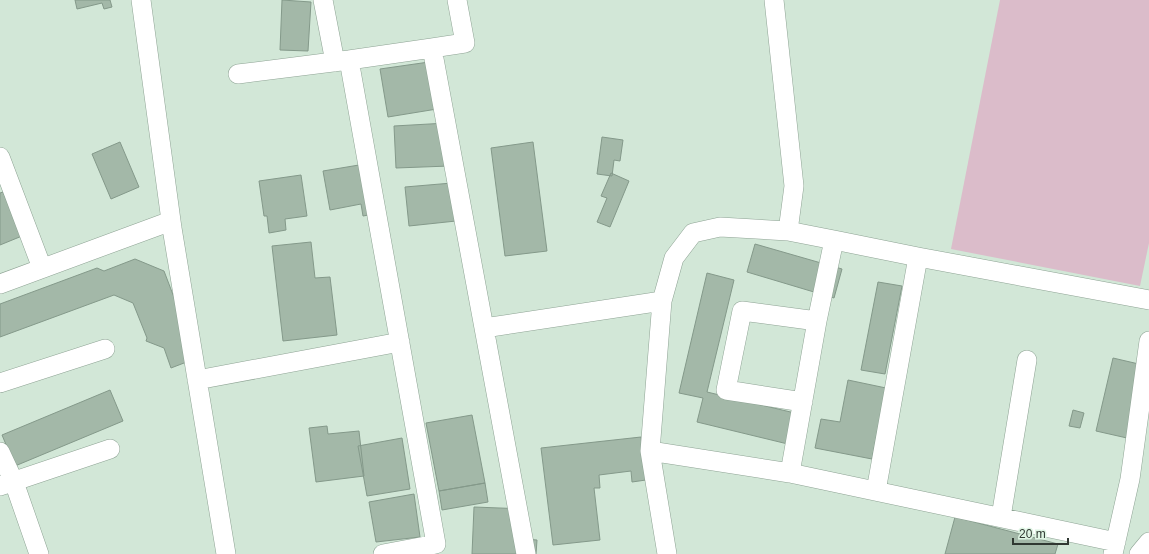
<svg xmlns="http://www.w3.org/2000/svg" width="1149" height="554" viewBox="0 0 1149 554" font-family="Arial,sans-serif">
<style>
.green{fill:#dbbcca}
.building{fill:#a3b8a8;stroke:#84998a}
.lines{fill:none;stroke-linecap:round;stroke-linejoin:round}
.minor-casing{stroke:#8ea394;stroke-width:20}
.minor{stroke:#fff;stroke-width:19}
</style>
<rect width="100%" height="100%" fill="#d2e7d7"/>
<path class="green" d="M1000 0H1149V243L1140 286 951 249Z"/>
<path class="building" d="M75 0H110L112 7 104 9 102 3 77 9Z
M282 0 311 2 308 51 280 50Z
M429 62 437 109 388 117 380 69Z
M447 123 449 166 396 168 394 126Z
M602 137 623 140 620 161 614 160 612 176 597 174Z
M120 142 139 187 111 199 92 154Z
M533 142 547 251 505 256 491 148Z
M371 163 380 213 363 216 361 204 330 210 323 171Z
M611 173 629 181 610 227 597 222 607 198 601 196Z
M301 175 307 216 285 219 286 230 269 233 267 216H264L259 181Z
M452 183 456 221 409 226 405 187Z
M3 192 22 236 0 245V193Z
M311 242 315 278 330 277 337 335 283 341 272 246Z
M755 244 842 269 834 298 747 272Z
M135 259 164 271 197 358 171 368 164 348 146 341 147 338 133 303 114 295 0 337V304L97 268 104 271Z
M707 273 734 280 707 392 803 415 796 446 697 422 703 398 679 393Z
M878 282 902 286 885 374 861 370Z
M1113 358 1143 365 1127 438 1096 431Z
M848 380 886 388 872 459 815 448 821 419 840 422Z
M110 390 123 421 15 466 2 435Z
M1073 410 1084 413 1080 428 1069 426Z
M472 415 485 483 439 491 426 423Z
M327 426 328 434 359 431 364 476 316 482 309 428Z
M641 437 646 480 632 482 631 471 599 475 600 488H594L600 540 553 545 541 448Z
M402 438 410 489 367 496 358 446Z
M485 483 488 502 442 510 439 491Z
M414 494 420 537 376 542 369 502Z
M474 507 525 509 524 539 537 540 536 554H472Z
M955 517 1058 544 1055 554H945Z"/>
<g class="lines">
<g class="minor-casing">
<path id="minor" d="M141 0 172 228 226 554
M323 0 335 62
M457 0 465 43 432 48 526 554
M774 0 794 186 788 231
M238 74 349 60
M0 157 42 268
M918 257 1149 300
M0 284 171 221
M817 321 834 240 918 257 876 491
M484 328 662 301
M197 380 400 342
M0 383 105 349
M650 451 790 473 1116 542
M0 452 14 482 39 554
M790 473 817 321 742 311 726 390 803 402
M0 486 110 449
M1001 517 1027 360
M383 554 436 544 349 60 432 48
M667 554 650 451 662 301 674 258 693 233 720 227 788 231 834 240
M1113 554 1130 479 1149 341
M1139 554 1149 542"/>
</g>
<use href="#minor" class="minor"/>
</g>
<path d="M1013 538v6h55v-6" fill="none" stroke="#303832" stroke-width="2"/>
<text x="1019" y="538" font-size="12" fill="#303832" stroke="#dff5e4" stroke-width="3" paint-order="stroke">20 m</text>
</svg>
